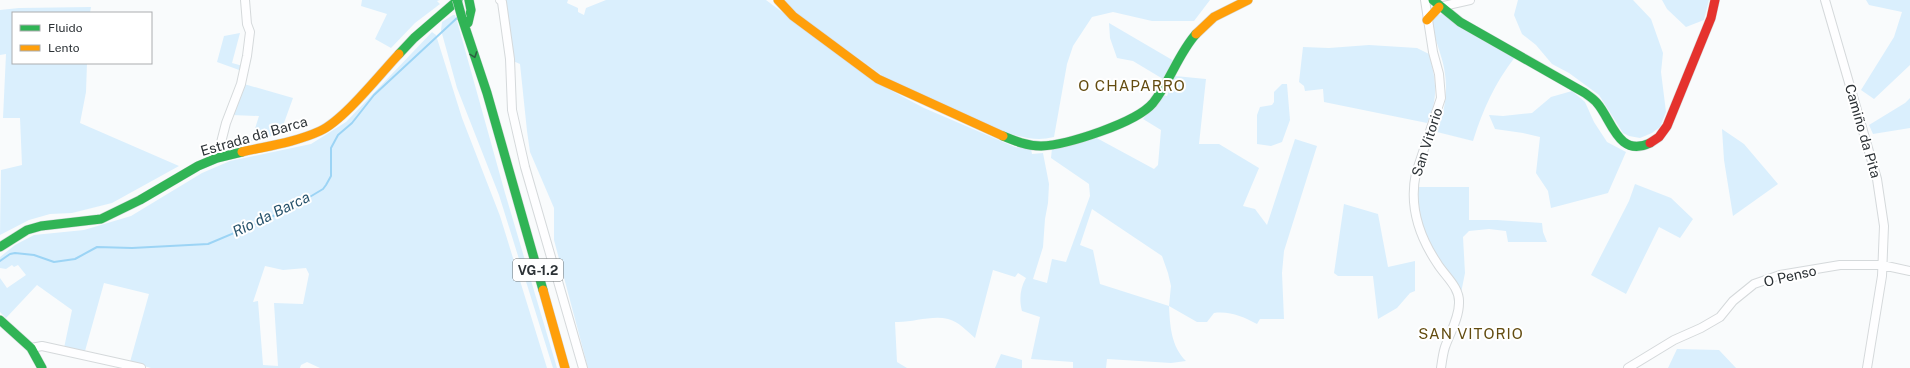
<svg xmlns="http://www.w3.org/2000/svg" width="1910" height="368" viewBox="0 0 1910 368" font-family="'Public Sans',sans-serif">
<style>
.green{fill:#daeffd;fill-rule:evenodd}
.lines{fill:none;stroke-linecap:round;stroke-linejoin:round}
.stream{stroke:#9cd4f5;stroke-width:2}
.street-casing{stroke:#d5d9db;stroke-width:10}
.fast-casing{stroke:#d5d9db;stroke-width:10}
.slow-casing{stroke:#d5d9db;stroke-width:10}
.jam-casing{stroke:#d5d9db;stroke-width:10}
.street{stroke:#fefeff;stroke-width:8}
.fast{stroke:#30b455;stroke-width:9}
.slow{stroke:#ff9f0a;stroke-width:9}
.jam{stroke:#e5322d;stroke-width:9}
.fast-bridge-casing{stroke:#d5d9db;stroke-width:10;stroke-linecap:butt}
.fast-bridge{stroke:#30b455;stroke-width:9}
.oneway{stroke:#2d6041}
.labels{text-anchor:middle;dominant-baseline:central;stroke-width:4;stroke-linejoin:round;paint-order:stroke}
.shield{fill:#fff;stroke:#6b7072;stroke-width:1}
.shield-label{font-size:13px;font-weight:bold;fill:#2c3236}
.street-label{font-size:14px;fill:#2c3236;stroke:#fff}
.neighbourhood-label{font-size:15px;letter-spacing:1px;fill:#634c10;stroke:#fff}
.water-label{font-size:15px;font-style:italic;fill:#26526b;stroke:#fff}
</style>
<rect width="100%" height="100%" fill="#f9fbfc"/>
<path class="green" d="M362 0H440L437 1 440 4 415 23 391 48 375 39 387 14 361 6Z
M505 0H568L567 3 578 8V12L584 15 586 8 606 0H766L877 83 924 108 1015 147 1031 149 1032 154 1043 153 1049 184 1048 203 1045 219 1043 247 1033 279 1047 283 1052 259 1066 262 1090 196 1089 184 1051 158 1052 148 1093 136 1154 169 1158 165 1161 130 1143 119 1163 95 1167 96 1175 76 1206 79 1199 144H1219L1259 168 1243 206 1255 209 1267 225 1295 139 1317 146 1284 251 1282 273 1284 319H1260L1257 324C1243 317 1231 311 1214 313L1207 322H1197L1169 306C1170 326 1171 346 1186 361L1171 363 1107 359 1106 368H1073V362L1031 359 1040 317 1022 311C1019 300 1020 288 1026 278L1018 273 1015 277 993 270 975 338C968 332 958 321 948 319 931 315 912 323 895 322L897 362 907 368H588L554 240V208L530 152 527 131 520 64 513 61ZM1092 209 1162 256 1168 273 1171 286 1169 306 1100 284 1093 250 1080 245Z
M784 0H1210L1194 21H1152L1113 12 1092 17 1073 46 1067 64 1054 137C1038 141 1026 138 1010 134L883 76 800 16Z
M1518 0H1633L1651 19 1663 53 1661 72 1666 112 1660 127 1652 133 1640 138 1629 136 1623 133 1599 95 1569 73 1552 64 1536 45 1522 34 1514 15Z
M1662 0H1709L1704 20 1686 27 1667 9Z
M1866 0H1910V65L1874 99 1861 90 1894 37 1902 12 1869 5Z
M91 7 90 13H13V63H87L86 92 80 123 179 166 112 203 72 213 50 214 29 220 0 235 1 170 22 165 20 118H3L6 54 0 55V10L19 8Z
M1442 14 1515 57C1495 83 1483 109 1473 141L1437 132C1444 112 1448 95 1445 74 1443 56 1434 40 1432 22L1437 15Z
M453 15H455L457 21 505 193 557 368H553L499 195 457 88 441 30 442 22Z
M1109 23 1174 61 1163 79 1133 61 1117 58 1110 38Z
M432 32 436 35 462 118 500 216 547 368H320L307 362 301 365 300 368H151L130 362 149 294 104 283 85 351 64 348 72 310 37 285 6 318 0 312V278L7 288 26 275 18 265 14 267 12 265 6 269 0 268V257L15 245 34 235 84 230 131 216 202 173 230 161 311 144 346 122ZM265 266 283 270 306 268 309 274 303 304 274 303 278 366 263 365 258 301 253 302Z
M240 33 232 63 243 66 242 71 217 62 224 36Z
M1369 45 1417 48 1429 54C1436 79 1439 99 1427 123L1324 102 1323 89 1305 91 1304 86 1299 82 1303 47 1329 48Z
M244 84 293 98 280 134 251 141 259 116 232 115Z
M1282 84H1287L1290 120 1282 142 1271 146 1257 144V115L1260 107 1272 105 1274 102V92Z
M1572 91 1585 102 1594 122 1607 142 1626 152 1608 193 1551 208 1548 191 1536 173 1540 137 1523 133 1495 129 1489 115 1503 116 1532 113 1551 97Z
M1910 98V128L1873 134 1869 125 1905 103Z
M1722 129 1744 144 1778 184 1733 216 1724 160Z
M1635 184 1671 198 1693 219 1680 238 1659 227 1626 294 1591 275 1629 201Z
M1416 187H1469V220H1497L1542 223 1543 232 1547 242H1508L1506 231 1489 229 1469 231 1463 237 1465 273 1461 293C1445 268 1426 244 1418 215 1415 207 1416 196 1416 187Z
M1344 204 1378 214 1388 267 1415 261V291L1410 293 1397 308 1378 319 1373 276H1338L1334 273Z
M1677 349 1719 350 1736 368H1668Z
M1001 354 1022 360V368H995Z"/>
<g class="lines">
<path class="stream" d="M0 261 10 254 15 253 34 255 54 262 75 259 97 247 132 248 208 244 265 220 298 204 323 189 326 185 331 176V148L338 135 352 123 374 95 457 18"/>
<g class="street-casing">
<path id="street" d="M500 0 502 2 510 59 512 110 525 167 583 368
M1425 0 1433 52 1439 74 1441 98 1416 173C1409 205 1419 236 1437 263 1444 275 1460 287 1459 303 1459 318 1450 333 1445 347 1443 353 1442 361 1441 368
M1825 0 1877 179 1884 226 1882 276 1867 368
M1439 7 1470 0
M217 158 226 123 241 84 247 56 250 32 247 24 245 0
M31 348 42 346 141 368
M1628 368 1674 340 1701 328 1720 317 1733 301 1754 284 1780 275 1840 265H1882L1910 271"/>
</g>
<g class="fast-casing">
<path id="fast" d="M1433 0 1460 22 1585 93C1589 96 1594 99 1597 103 1612 120 1618 158 1650 143
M462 18 487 93 543 290
M468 23 471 10 469 0
M399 54 414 38 458 0
M1003 136C1015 141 1027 146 1041 146 1067 145 1136 123 1153 103 1170 82 1178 54 1196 34
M0 247 27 230 41 226 101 219 140 200 198 166 217 158 242 152
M0 320 31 348 42 368"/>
</g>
<g class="slow-casing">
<path id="slow" d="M778 0 793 16 878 79 1003 136
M1427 20 1439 7
M1196 34 1214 17 1248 0
M242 152C268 146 296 142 320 131 344 120 380 74 399 54
M543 290 565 368"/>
</g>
<g class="jam-casing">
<path id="jam" d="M1650 143 1659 137 1667 126 1711 18 1715 0"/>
</g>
<use href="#street" class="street"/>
<use href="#fast" class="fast"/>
<use href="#slow" class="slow"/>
<use href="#jam" class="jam"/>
<g class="fast-bridge-casing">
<path id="fast-bridge" d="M457 0 462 18"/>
</g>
<use href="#fast-bridge" class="fast-bridge"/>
</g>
<defs><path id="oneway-chevron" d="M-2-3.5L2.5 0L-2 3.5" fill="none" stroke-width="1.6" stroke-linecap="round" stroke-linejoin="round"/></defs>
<use class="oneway" href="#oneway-chevron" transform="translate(474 55) rotate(70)"/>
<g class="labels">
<rect class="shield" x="513" y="259" width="50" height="22" rx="3"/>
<g class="shield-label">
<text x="538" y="270">VG-1.2</text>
</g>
<g class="street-label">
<text transform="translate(1863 131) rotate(74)">Camiño da Pita</text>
<text transform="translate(254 136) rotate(-16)">Estrada da Barca</text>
<text transform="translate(1427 142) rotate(-72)">San Vitorio</text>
<text transform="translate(1790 276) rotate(-13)">O Penso</text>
</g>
<g class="neighbourhood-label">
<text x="1132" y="85">O CHAPARRO</text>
<text x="1471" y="333">SAN VITORIO</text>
</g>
<g class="water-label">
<text transform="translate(271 214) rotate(-26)">Río da Barca</text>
</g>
</g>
<rect x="12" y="12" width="140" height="52" fill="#ffffff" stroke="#abadaf"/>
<rect x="20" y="25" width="20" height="6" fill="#30b455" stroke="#abadaf"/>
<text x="48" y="32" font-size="12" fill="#2c3236">Fluido</text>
<rect x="20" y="45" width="20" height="6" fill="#ff9f0a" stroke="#abadaf"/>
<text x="48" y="52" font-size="12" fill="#2c3236">Lento</text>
</svg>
